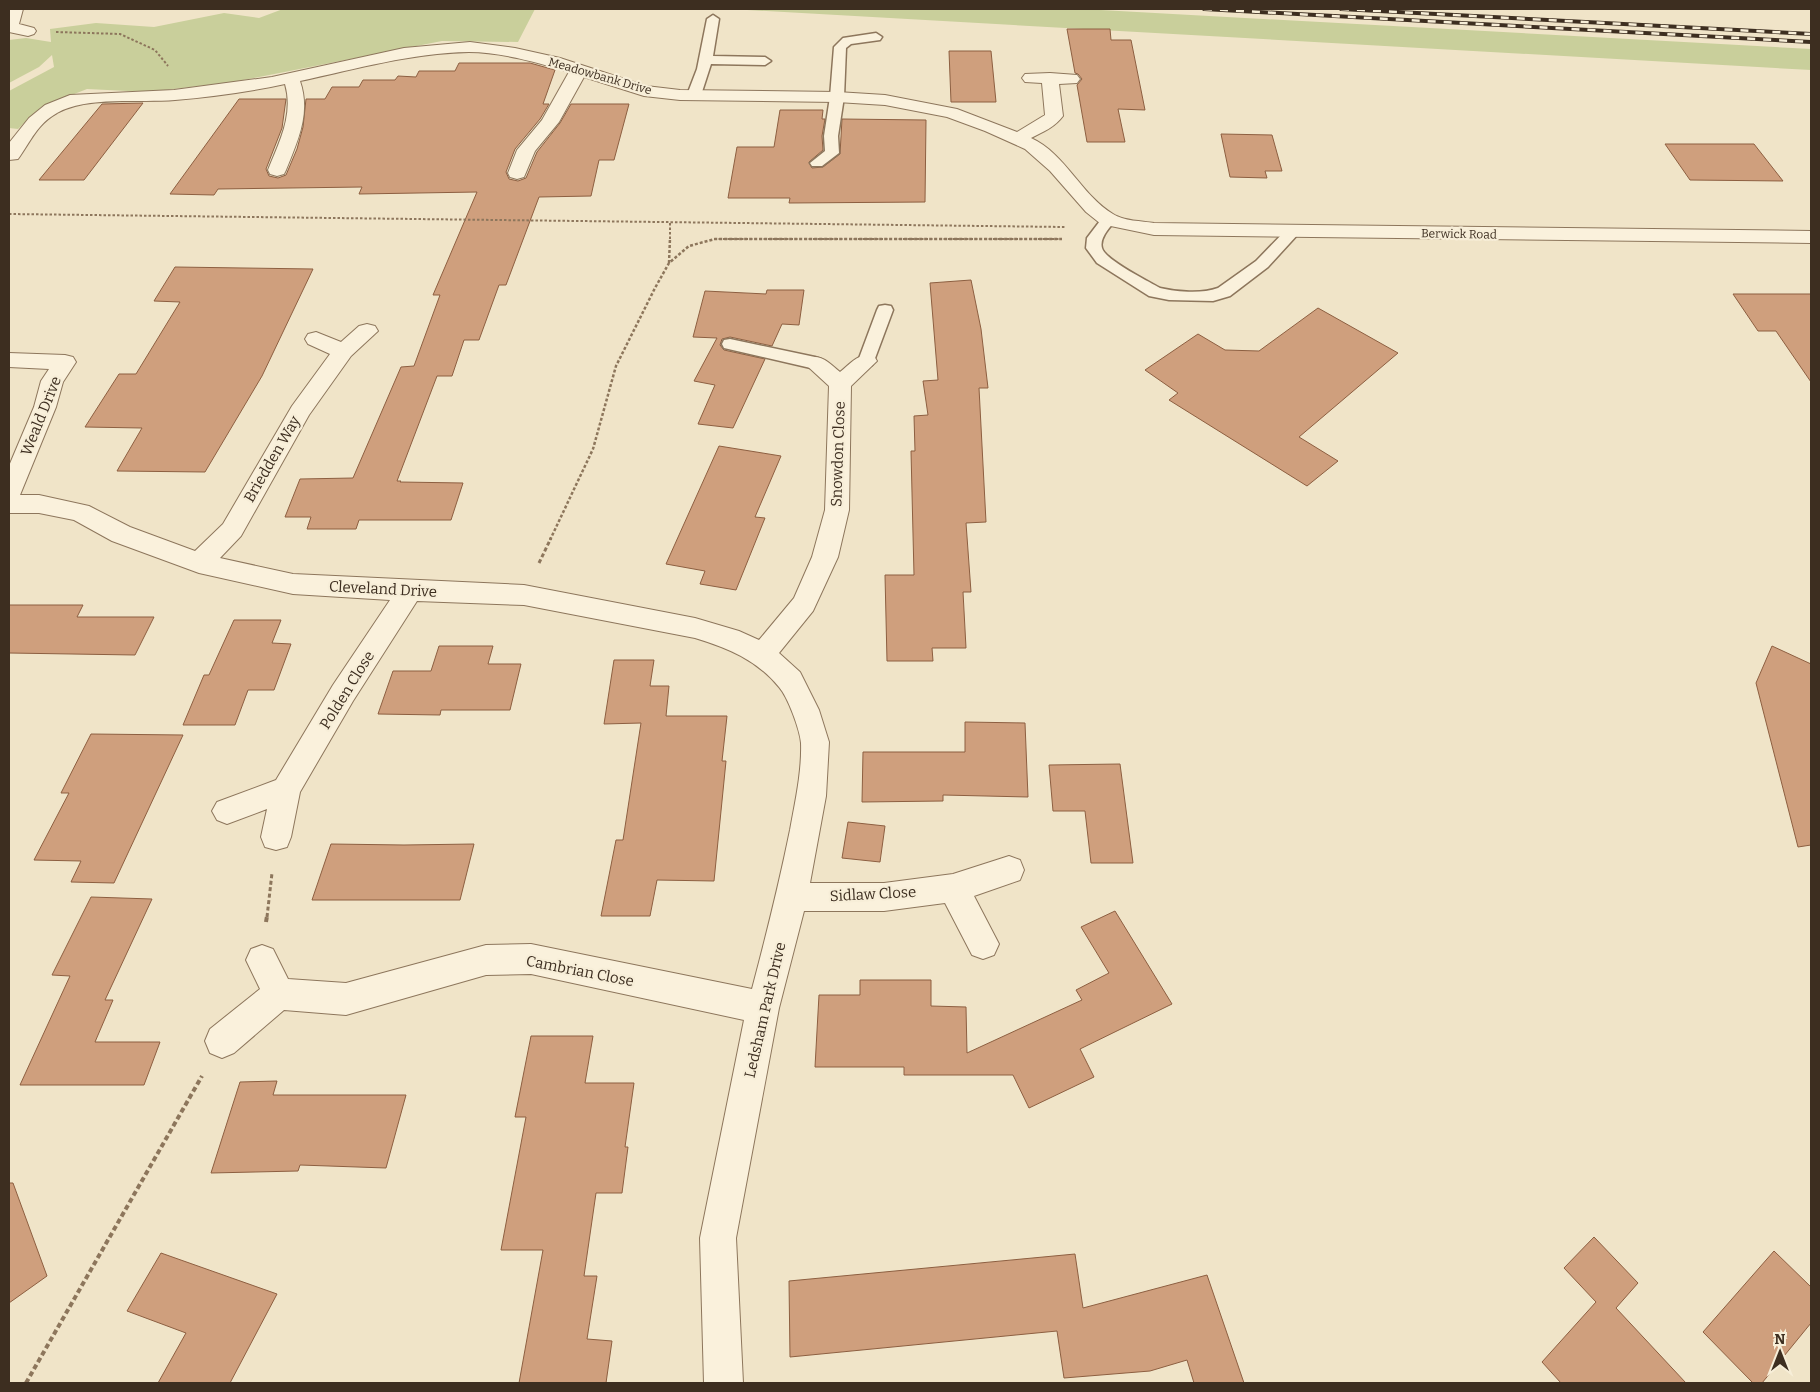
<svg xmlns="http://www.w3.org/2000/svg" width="1820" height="1392" viewBox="0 0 1820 1392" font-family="Bitter,serif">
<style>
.green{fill:#c9cf9b}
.building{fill:#cf9f7d;stroke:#8d5f41}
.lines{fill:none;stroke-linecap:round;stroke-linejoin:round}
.lane-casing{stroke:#8d765c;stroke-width:3}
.street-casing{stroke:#8d765c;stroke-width:2}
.path-far3{stroke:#8d765c;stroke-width:2;stroke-dasharray:2.5 2;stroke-linecap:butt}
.path-far2{stroke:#8d765c;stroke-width:2.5;stroke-dasharray:3 2;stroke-linecap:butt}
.path-far1{stroke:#8d765c;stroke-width:3;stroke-dasharray:4 2.5;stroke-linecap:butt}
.path{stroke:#8d765c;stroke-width:4;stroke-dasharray:5 3;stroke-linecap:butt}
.lane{fill:#faf1dc;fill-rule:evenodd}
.street{fill:#faf1dc;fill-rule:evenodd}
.rail-casing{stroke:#3d2e20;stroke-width:4}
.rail{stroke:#f7eed8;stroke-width:2.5;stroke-dasharray:8;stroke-linecap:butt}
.labels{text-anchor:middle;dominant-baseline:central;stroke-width:4.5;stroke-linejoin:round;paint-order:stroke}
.far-street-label{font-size:12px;fill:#3d2e20;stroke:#f7eed8}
.street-label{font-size:15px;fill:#3d2e20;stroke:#f7eed8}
</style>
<rect width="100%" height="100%" fill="#f0e4c8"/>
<path class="green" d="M283 9H535L518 42 442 41 233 82 148 92 87 89 41 107 18 129 9 128V91L54 67 52 55 39 67 9 83V40L26 38 51 42 50 29 96 23 154 27 224 13 259 18Z
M730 9H1083L1811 49V70Z"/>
<path class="building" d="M1067 29H1110L1111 40H1131L1145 110 1118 109 1125 142H1087L1077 85 1082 79 1078 74 1075 73Z
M949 51H991L996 102H951Z
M459 63H530L555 70 543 104H549L540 119 515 149 506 172 509 179 518 181 526 178 537 152 560 123 571 104H629L614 160H599L591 196 539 197 506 285H499L479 340H464L452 376H437L397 481H401L400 482 463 483 451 520H359L356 529H307L311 517H285L300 479 353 478 401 367 414 366 440 295H433L477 192 359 194 362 187 218 189 214 195 170 194 239 99H286L282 128 266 169 269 176 278 178 286 175 297 149 303 127 306 99H325L332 87H359L363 80H395L398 76 416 77 419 71H455Z
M143 103 84 180H39L102 104Z
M780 110H823L822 119H825L822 136 823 150 809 162 812 168 823 167 840 154 842 119 926 120 925 202 789 203 790 198H728L737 147H774Z
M1221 134 1272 135 1282 171H1265L1267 178 1230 177Z
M1665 144H1754L1783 181 1690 180Z
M175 267 313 269 262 376 205 472 117 471 142 428 85 427 119 374H136L180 302 154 301Z
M971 280 981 329 988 388H979L986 522 966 523 971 592H963L966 648H932L933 661H887L885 575H914L911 451H915L914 416 928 415 923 381 938 380 930 283Z
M767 290H804L799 325 782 324 772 346 730 337 722 339 720 345 724 350 765 359 733 428 698 424 715 385 694 381 717 338 693 337 705 291 766 294Z
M1733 294H1811V382L1776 331H1758Z
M1318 308 1398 353 1299 437 1338 461 1307 486 1169 400 1178 393 1145 370 1198 334 1225 350 1259 351Z
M719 446 781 456 755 517 765 518 736 590 700 584 705 571 666 564Z
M9 605H83L77 617H154L135 655 9 653Z
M234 620H281L272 643 291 644 274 690H248L235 725H183L204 675H209Z
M439 646H493L488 664H521L510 710H441L440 715 378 714 393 671H431Z
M1772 646 1811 664V845L1798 847 1756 683Z
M614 660H654L650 686H669L666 716H727L722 761H726L714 881 657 880 650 916H601L616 840H623L641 723 604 724Z
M965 722 1025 723 1028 797 943 795V801L862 802 863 752H965Z
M91 734 183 735 114 883 71 882 81 861 34 860 69 793H61Z
M1120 764 1133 863H1091L1085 811H1053L1049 765Z
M848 822 885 826 880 862 842 858Z
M331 844 404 845 474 844 460 900H312Z
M91 897 152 899 105 1000H113L95 1042H160L144 1085H20L70 976 52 975Z
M1115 911 1172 1004 1080 1049 1094 1077 1029 1108 1013 1075H904V1067H815L819 995H860V980H931V1006L966 1007 967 1053 1082 1000 1076 990 1109 973 1081 927Z
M531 1036H593L585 1083H634L625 1147H628L622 1193H596L584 1276H597L587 1339 612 1341 606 1383H519L543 1250H501L526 1117H515Z
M277 1081 273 1095H406L386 1168 300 1165 298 1171 211 1173 240 1082Z
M9 1183H13L47 1276 9 1303Z
M1594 1237 1638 1283 1616 1308 1686 1383H1561L1542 1362 1596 1302 1564 1268Z
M1774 1251 1811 1287V1323L1762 1383H1753L1703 1332Z
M161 1253 277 1294 230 1383H158L186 1333 127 1311Z
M1075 1254 1083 1308 1207 1275 1244 1383H1194L1187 1360 1150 1371 1064 1378 1057 1331 790 1357 789 1281Z"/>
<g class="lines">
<g class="lane-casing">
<path id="lane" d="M713 15 719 19 713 56 765 57 771 61 765 65 711 64 701 95 694 99 689 98 687 95 697 69 707 19Z
M876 33 882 37 880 40 851 44 846 48 844 97 838 136 839 153 822 166H812L810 163 825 151 824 136 830 97 834 47 843 38Z
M1108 215 1113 217 1116 220C1110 227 1099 238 1102 248 1105 260 1148 281 1160 288 1177 292 1202 294 1218 288L1256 261 1287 229H1297L1300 232 1268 267 1230 296 1213 301 1169 300 1149 296 1097 263 1086 248 1087 238 1103 217Z
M885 305 891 306 893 310 874 361 872 365 866 367 860 365 858 361 877 310 879 306Z
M730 339 815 357 821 359 823 363 821 367 815 369 724 348 722 344 724 340Z"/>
</g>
<g class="street-casing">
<path id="street" d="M9 9H23L19 24 34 28 36 31 34 34 28 36 9 32Z
M470 42 515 48 560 58 646 86 680 90 837 92 885 95 957 109 1017 132 1045 115 1042 83 1025 82 1022 78 1025 74 1050 73 1077 75 1080 79 1077 83 1059 84 1063 116C1055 127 1043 132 1031 138 1066 154 1081 195 1113 214 1123 221 1142 221 1154 223L1811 231V243L1154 235 1101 224 1086 212 1050 171 1025 149 985 131 947 117 885 105 837 102 680 100 644 96 584 77 559 122 535 151 524 177 517 179 510 177 508 173 517 150 542 120 569 72C539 63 501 52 469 52 412 53 356 69 300 81 311 113 298 140 286 170L284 174 277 176 270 174 268 170C279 142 294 115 285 84 249 92 211 97 175 100 141 103 86 96 57 113 37 124 31 141 18 159L9 160V143L29 118 45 105 70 95 174 90 272 77 404 48Z
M367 324 375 326 378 331 351 356 309 415 241 536 220 558 293 574 524 585 695 618 739 631 759 640 794 598 812 557 825 510 829 386 804 363 807 358C822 354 829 363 840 372 851 363 859 352 874 356L877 361 851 386 849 510 838 557 813 611 779 653 800 672 819 710 829 742 826 796 810 883H884L953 874 1009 856 1020 860 1024 870 1020 880 974 896 999 944 994 955 983 959 972 955 945 903 884 911H804L779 1008 736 1238 743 1383H704L700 1238 744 1020 531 974 486 975 346 1015 284 1010 234 1053 222 1058 210 1053 205 1041 210 1029 260 989 246 960 251 949 262 945 273 949 288 979 346 983 486 945 531 944 752 989C766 936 779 884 790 830 795 802 802 772 801 743 800 730 788 697 779 687 757 660 728 648 695 638L524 605 417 601 353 701 300 792 291 837 287 847 276 850 265 847 261 837 267 809 227 824 217 820 212 811 217 802 276 780 333 685 390 600 293 594 199 573 112 541 74 520 39 513H9V466L34 407 41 381 49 369 9 367V353L65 355 73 357 76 362 63 382 56 407 20 495H39L89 506 130 527 195 551 223 524 292 406 330 354 308 344 305 339 308 334 316 332 341 342 359 326Z"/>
</g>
<path class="path-far3" d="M56 32 120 34 155 50 168 66
M9 214 1065 227
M670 239V223
M714 239H1062"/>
<path class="path-far2" d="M669 263 670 238
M550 540 593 449 616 366 655 288 669 263 689 246 715 239H1062"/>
<path class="path-far1" d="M539 563 551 538
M267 917 272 873"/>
<path class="path" d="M266 922 267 916
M26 1383 202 1076"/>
<use href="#lane" class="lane"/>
<use href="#street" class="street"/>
<g class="rail-casing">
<path id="rail" d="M1204 9 1811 42
M1341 9 1811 34"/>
</g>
<use href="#rail" class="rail"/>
</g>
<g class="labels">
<g class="far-street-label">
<text transform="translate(600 76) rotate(16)">Meadowbank Drive</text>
<text transform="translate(1459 234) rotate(1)">Berwick Road</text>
</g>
<g class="street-label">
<text transform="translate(41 416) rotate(-68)">Weald Drive</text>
<text transform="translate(838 454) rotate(-88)">Snowdon Close</text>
<text transform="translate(272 459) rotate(-60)">Briedden Way</text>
<text transform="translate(383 589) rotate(3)">Cleveland Drive</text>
<text transform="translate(347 690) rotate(-58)">Polden Close</text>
<text transform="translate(873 894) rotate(-3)">Sidlaw Close</text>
<text transform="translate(580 971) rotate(11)">Cambrian Close</text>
<text transform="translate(765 1010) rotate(-77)">Ledsham Park Drive</text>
</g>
</g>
<rect width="1820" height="1392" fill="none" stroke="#3d2e20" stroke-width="20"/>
<g transform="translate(1780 1352)" stroke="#f7eed8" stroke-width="4" paint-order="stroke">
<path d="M0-4L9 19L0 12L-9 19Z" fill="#3d2e20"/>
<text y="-8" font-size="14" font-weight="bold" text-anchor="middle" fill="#3d2e20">N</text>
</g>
</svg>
